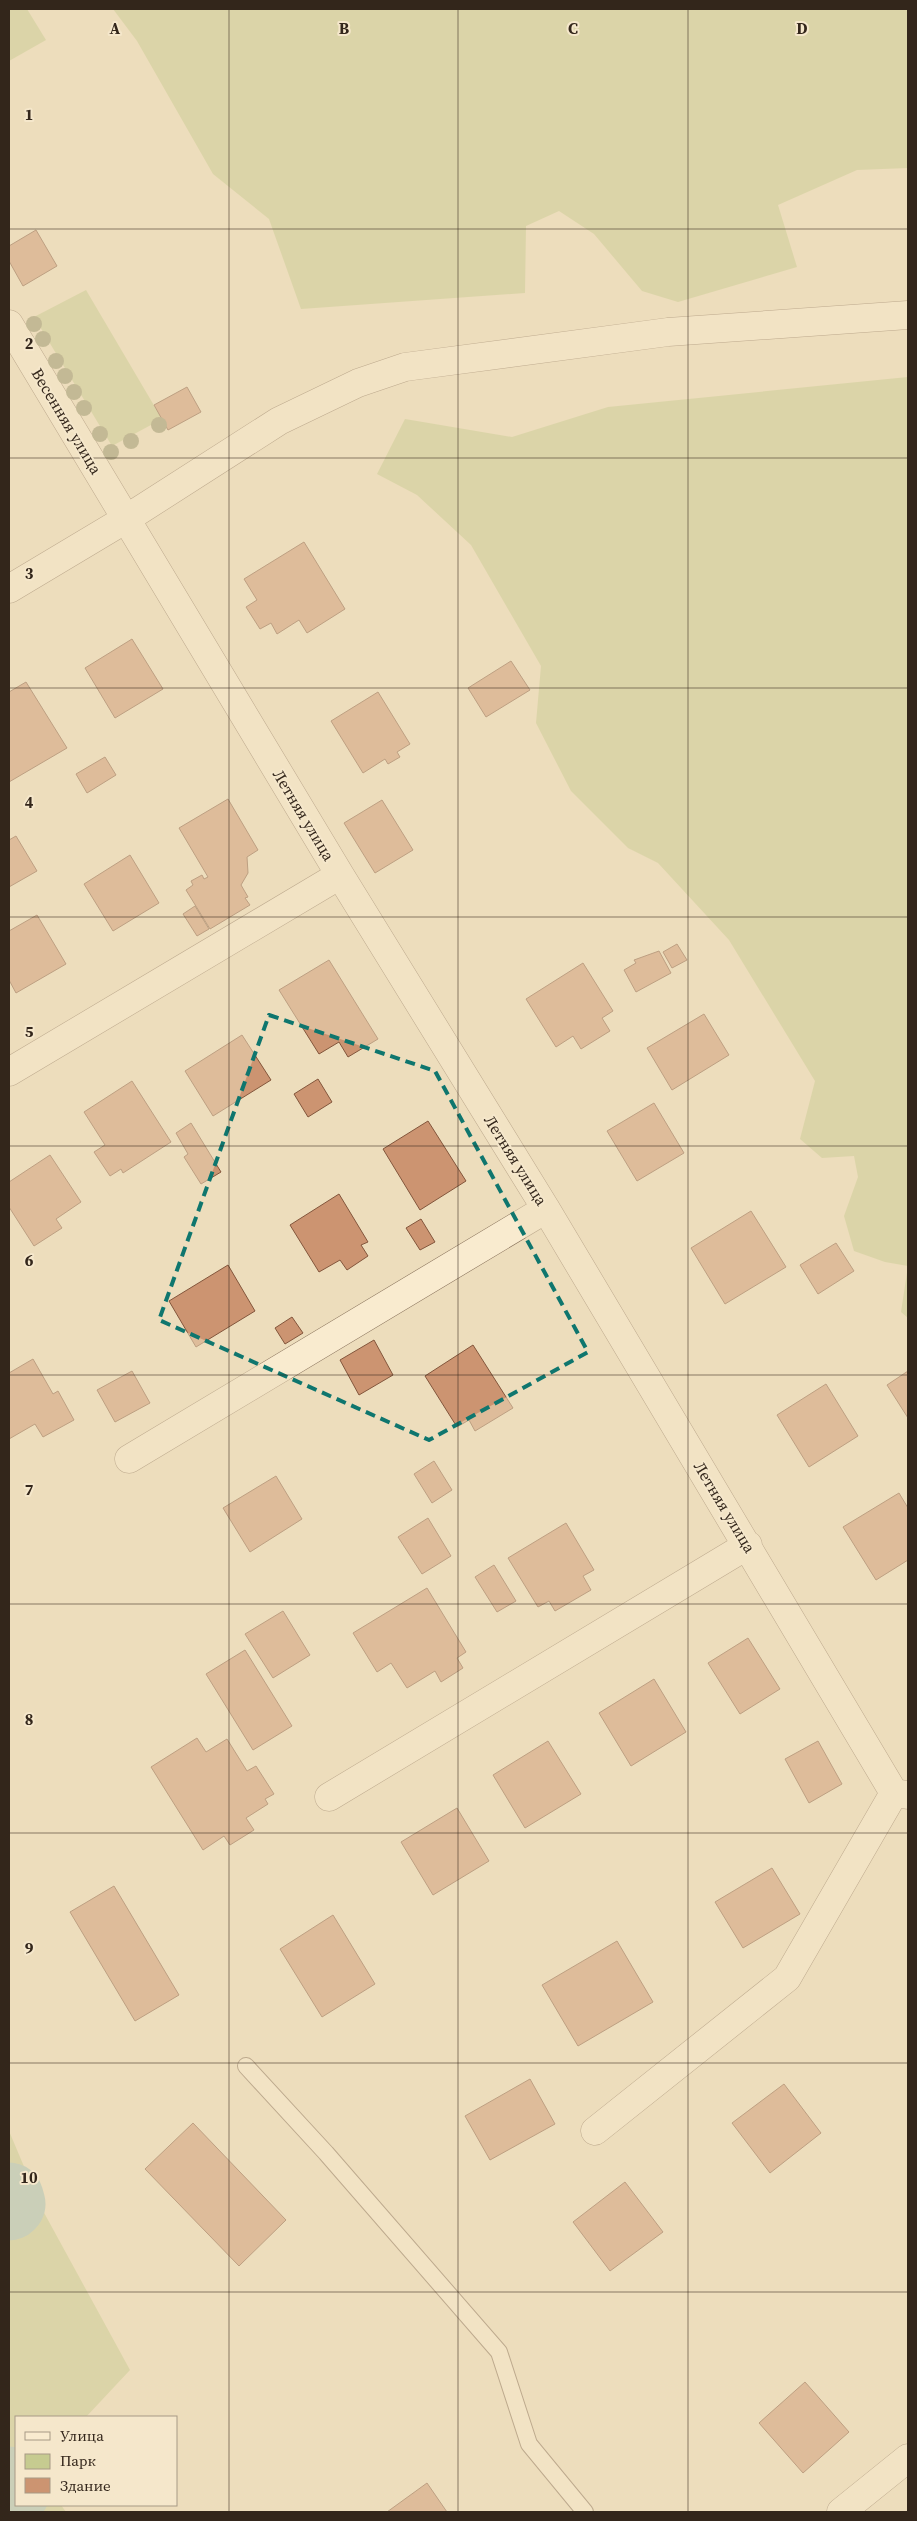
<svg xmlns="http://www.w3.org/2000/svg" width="917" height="2521" viewBox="0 0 917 2521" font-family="'Source Serif 4',serif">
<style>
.green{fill:#c6cb90}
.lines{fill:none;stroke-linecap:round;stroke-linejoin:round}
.river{stroke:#a0beb4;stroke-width:69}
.building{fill:#cc9471;stroke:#83563c}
.service-casing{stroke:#846d56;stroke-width:18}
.minor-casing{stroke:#846d56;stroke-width:29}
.service{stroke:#f9ebcf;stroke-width:16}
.minor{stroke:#f9ebcf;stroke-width:28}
.tree{fill:#918f67}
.marked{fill:none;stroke:#0f766e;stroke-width:4;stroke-dasharray:10 6;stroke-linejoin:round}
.grid{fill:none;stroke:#33261b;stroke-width:1;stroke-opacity:0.55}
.labels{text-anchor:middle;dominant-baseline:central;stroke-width:4;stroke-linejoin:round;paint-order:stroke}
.street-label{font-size:16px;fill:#33261b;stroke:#f5e7cb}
.grid-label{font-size:16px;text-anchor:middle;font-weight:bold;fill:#33261b;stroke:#f5e7cb;stroke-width:4;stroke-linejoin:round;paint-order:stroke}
</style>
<rect width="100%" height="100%" fill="#edddbc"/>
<path class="green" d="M9 9H27L46 40 9 61Z
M113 9H908V168L857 170 778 205 797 267 678 302 642 291 594 234 559 211 526 226 525 293 301 309 269 219 213 174 137 41Z
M86 290 162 419 112 446 34 317Z
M908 377V1266L885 1262 854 1251 844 1216 858 1177 854 1156 822 1158 800 1139 815 1081 729 940 658 863 628 848 571 791 536 723 541 666 471 545 417 495 377 474 405 419 512 437 608 407Z
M908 1266V1318L901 1312Z
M9 2131 42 2209 130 2370 86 2417H16V2505H61L66 2512H9Z"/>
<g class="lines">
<path class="river" d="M9 2197 11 2204 9 2206
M9 2481 16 2491"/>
</g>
<path class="building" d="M36 230 57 266 23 286 9 261V246Z
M187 387 201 412 168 430 154 405Z
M304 542 345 609 307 633 299 620 277 634 271 623 260 629 246 607 257 600 244 579Z
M132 639 163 689 115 718 85 668Z
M511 661 530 690 486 717 468 688Z
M26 682 67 748 9 782V692Z
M378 692 410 744 397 752 400 757 388 764 385 759 363 773 331 721Z
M105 757 116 775 87 793 76 774Z
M228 799 258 850 247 857 248 873 241 885 248 897 245 898 250 905 210 929 186 890 193 885 191 881 202 875 204 879 208 877 179 828Z
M382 800 413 850 375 873 344 823Z
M16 836 37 871 9 887V840Z
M130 855 159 903 113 931 84 884Z
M195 906 209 929 197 936 183 914Z
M37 915 66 964 16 993 9 980V931Z
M677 944 687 960 672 968 663 952Z
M659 951 671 973 636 992 624 970 636 963 634 960Z
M329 960 378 1039 348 1057 339 1042 319 1054 279 990Z
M583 963 613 1011 602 1018 610 1031 581 1049 573 1036 556 1047 526 999Z
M704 1014 729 1055 672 1090 647 1048Z
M242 1035 271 1080 213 1116 185 1071Z
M318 1079 332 1102 308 1117 294 1094Z
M132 1081 171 1142 123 1173 121 1169 110 1176 94 1152 105 1145 84 1112Z
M654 1103 684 1153 637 1181 607 1131Z
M428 1121 466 1181 420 1210 383 1149Z
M191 1123 221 1172 201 1184 184 1157 188 1154 176 1133Z
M50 1155 81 1202 56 1219 62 1228 34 1246 9 1207V1182Z
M339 1194 368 1242 361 1245 368 1256 347 1270 340 1260 319 1272 290 1225Z
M751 1211 786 1267 725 1304 691 1248Z
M421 1219 435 1242 420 1250 406 1228Z
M836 1243 854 1271 818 1294 800 1265Z
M228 1265 255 1311 196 1347 169 1301Z
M292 1317 303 1333 285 1344 275 1328Z
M374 1340 393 1375 359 1395 340 1360Z
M473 1345 513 1408 475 1431 469 1420 457 1427 425 1376Z
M33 1359 53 1394 58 1391 74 1420 43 1437 35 1424 9 1439V1373Z
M132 1371 150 1403 115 1422 97 1390Z
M908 1371V1418L887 1385Z
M826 1384 858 1436 809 1467 777 1415Z
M434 1461 452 1490 432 1503 414 1474Z
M276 1476 302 1519 250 1552 223 1508Z
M899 1493 908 1508V1560L876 1580 843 1527Z
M428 1518 451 1556 422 1574 398 1537Z
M566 1523 594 1570 583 1576 591 1590 555 1611 549 1601 538 1607 508 1558Z
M494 1565 516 1601 497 1612 475 1577Z
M427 1588 466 1652 457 1658 463 1668 441 1682 435 1671 407 1688 391 1663 377 1672 353 1633Z
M283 1611 310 1655 273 1678 245 1634Z
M748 1638 780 1689 740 1714 708 1663Z
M245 1650 292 1726 253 1750 206 1674Z
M654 1679 686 1732 631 1766 599 1713Z
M197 1738 206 1752 227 1739 247 1771 256 1766 274 1794 265 1799 268 1804 246 1818 254 1830 230 1845 224 1836 203 1850 151 1767Z
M548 1741 581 1794 525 1828 493 1775Z
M818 1741 842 1784 809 1803 785 1759Z
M457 1808 489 1861 433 1895 401 1842Z
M772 1868 800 1914 743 1948 715 1902Z
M114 1886 179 1995 135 2021 70 1912Z
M333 1915 375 1984 322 2017 280 1949Z
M617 1941 653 2002 578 2046 542 1985Z
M530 2079 555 2124 490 2160 465 2116Z
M784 2084 821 2133 770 2173 732 2123Z
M193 2123 286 2220 239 2266 145 2169Z
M625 2182 663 2232 610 2271 573 2222Z
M805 2382 849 2432 803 2473 759 2423Z
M427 2483 447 2512H387Z"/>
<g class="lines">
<g class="service-casing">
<path id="service" d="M246 2066 326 2153 499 2352 529 2444 585 2512"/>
</g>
<g class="minor-casing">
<path id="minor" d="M9 324 340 875 546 1209 894 1793 908 1795
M9 589 126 519 279 421 358 383 405 367 668 332 908 315
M9 1072 340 875
M129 1459 546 1209
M329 1797 748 1545
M595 2131 787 1978 894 1793
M841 2512 908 2458"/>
</g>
<use href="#service" class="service"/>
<use href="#minor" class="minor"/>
</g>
<g class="tree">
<circle cx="34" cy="324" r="8"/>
<circle cx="43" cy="339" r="8"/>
<circle cx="56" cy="361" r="8"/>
<circle cx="65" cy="376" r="8"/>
<circle cx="74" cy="392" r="8"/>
<circle cx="84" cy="408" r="8"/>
<circle cx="159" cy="425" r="8"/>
<circle cx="100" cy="434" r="8"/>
<circle cx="131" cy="441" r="8"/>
<circle cx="111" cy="452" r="8"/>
</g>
<path d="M0 0H917V2521H0ZM269 1015 435 1071 588 1352 429 1440 159 1320Z" fill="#edddbc" fill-opacity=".55" fill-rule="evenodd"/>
<path class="marked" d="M269 1015 435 1071 588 1352 429 1440 159 1320Z"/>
<path class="grid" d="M229 9V2512M458 9V2512M688 9V2512M9 229H908M9 458H908M9 688H908M9 917H908M9 1146H908M9 1375H908M9 1604H908M9 1833H908M9 2063H908M9 2292H908"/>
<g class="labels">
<g class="street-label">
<text transform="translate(67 421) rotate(59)">Весенняя улица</text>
<text transform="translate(304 815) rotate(59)">Летняя улица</text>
<text transform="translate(516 1160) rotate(58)">Летняя улица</text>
<text transform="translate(725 1507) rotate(59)">Летняя улица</text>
</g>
</g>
<g class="grid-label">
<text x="115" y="34">A</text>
<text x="344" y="34">B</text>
<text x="573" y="34">C</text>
<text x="802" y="34">D</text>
<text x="29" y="120">1</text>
<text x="29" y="349">2</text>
<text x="29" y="579">3</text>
<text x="29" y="808">4</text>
<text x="29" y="1037">5</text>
<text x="29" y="1266">6</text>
<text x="29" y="1495">7</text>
<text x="29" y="1725">8</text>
<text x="29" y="1954">9</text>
<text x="29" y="2183">10</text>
</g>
<rect width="917" height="2521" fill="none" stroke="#33261b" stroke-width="20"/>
<rect x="15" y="2416" width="162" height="90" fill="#f5e7cb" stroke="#a79a85"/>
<rect x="25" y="2432" width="25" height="8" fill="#f9ebcf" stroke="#a79a85"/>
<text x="60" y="2441" font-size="15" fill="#33261b">Улица</text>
<rect x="25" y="2454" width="25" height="15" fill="#c6cb90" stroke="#a79a85"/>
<text x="60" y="2466" font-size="15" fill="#33261b">Парк</text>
<rect x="25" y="2478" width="25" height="15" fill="#cc9471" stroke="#a79a85"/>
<text x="60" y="2491" font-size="15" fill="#33261b">Здание</text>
</svg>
